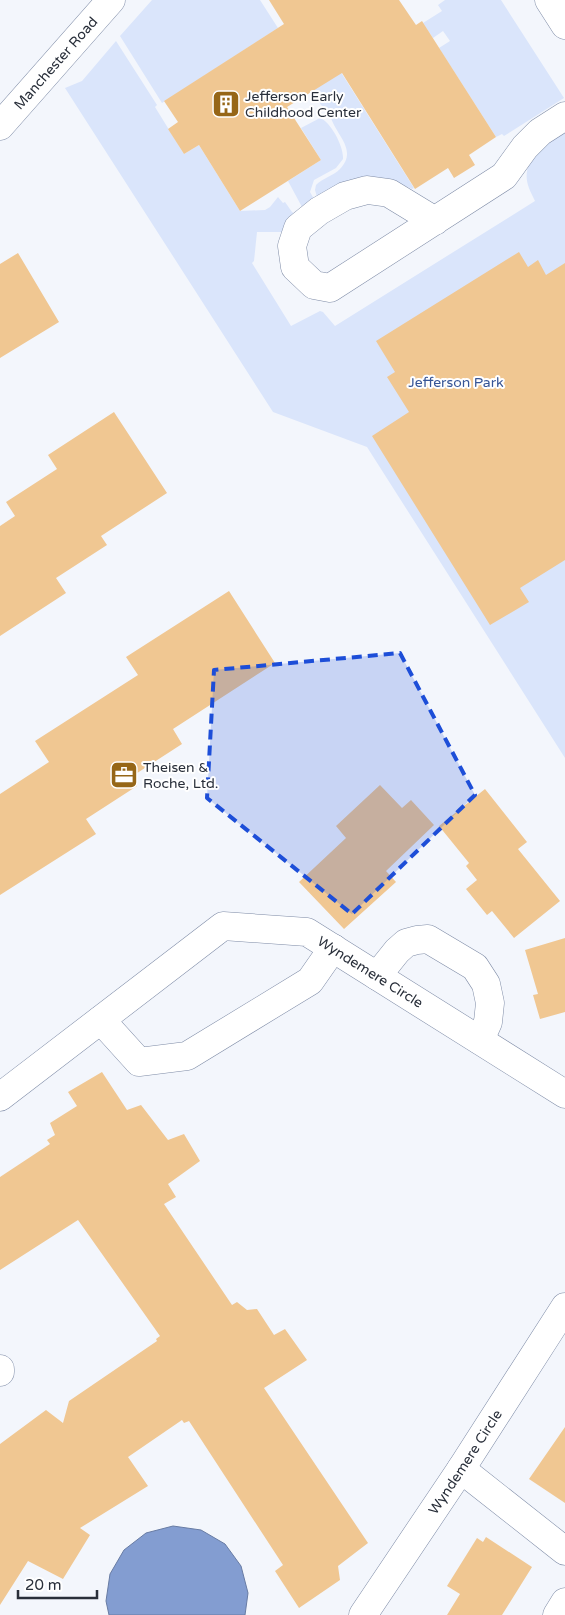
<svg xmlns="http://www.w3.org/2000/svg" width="565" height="1615" viewBox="0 0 565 1615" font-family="'Varela Round',sans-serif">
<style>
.green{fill:#dae5fb}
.water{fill:#839dd1;stroke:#687ca4}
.building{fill:#f0c792}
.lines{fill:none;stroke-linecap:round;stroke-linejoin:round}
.minor-casing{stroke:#7e8ba6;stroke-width:29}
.minor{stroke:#fff;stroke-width:28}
.marked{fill:#1d4ed8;fill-opacity:0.2;stroke:#1d4ed8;stroke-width:4;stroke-dasharray:10 6;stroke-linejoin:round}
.labels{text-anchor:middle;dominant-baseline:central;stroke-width:4;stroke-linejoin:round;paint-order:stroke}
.street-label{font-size:14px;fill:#292f3a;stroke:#fff}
.poi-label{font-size:14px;fill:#292f3a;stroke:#fff;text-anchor:start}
.park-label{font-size:14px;fill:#375596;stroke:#fff}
</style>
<rect width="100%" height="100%" fill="#f3f6fc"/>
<path class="green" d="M152 0H260L278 28 162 103 120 36Z
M445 0H501L564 98 504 136 502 134 496 137 439 48 450 41 443 31 433 38 423 23 442 11 438 5Z
M116 41 157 105 155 107 184 154 199 145 240 211 265 210 270 207 278 197 283 203 285 202 292 212 295 214 283 232H257L254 261 252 263 291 326 320 311 323 312 335 326 535 201C528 187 523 178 530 161L565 126V758L367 447 273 412 65 88 82 81Z
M332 58 414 188 412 189 392 180 376 178 317 197 315 190 316 185C323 178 333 176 340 169 360 148 331 132 330 112L321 105 313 91Z
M320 118C331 122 344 147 343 159L336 168 314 180 310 192 314 199 302 207 288 181 321 160 301 128Z"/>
<path class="water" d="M173 1526 201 1530 225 1544 241 1566 248 1593 245 1615H109L106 1601 110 1574 124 1550 146 1533Z"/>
<path class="building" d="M269 0H399L416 25 422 21 496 137 469 155 475 165 454 178 448 168 415 189 342 73 287 107 321 160 240 211 199 145 184 154 168 129 178 122 164 101 284 24Z
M519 252 528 267 538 260 546 275 565 263V560L520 588 529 602 490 625 372 436 409 412 387 377 395 372 376 341Z
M18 253 59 322 0 358V264Z
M114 412 167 493 101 536 107 545 56 578 66 593 0 636V526L15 516 6 502 57 469 48 455Z
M229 591 275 663 173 729 182 744 131 777 137 786 86 819 96 834 0 895V794L49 762 35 741 138 675 126 657Z
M380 785 402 808 411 800 434 825 386 871 396 882 344 929 299 882 346 838 336 826Z
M485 789 527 842 518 849 560 901 514 938 492 911 487 915 466 889 477 880 466 866 469 863 439 826Z
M565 938V1012L540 1019 533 995 538 994 525 950Z
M102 1072 127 1110 141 1105 168 1140 184 1134 200 1161 168 1184 176 1197 164 1204 232 1305 237 1302 247 1310 257 1309 274 1335 285 1329 307 1360 264 1388 368 1543 338 1566 340 1580 299 1608 275 1571 283 1565 189 1421 184 1423 182 1420 128 1457 148 1486 80 1528 90 1535 63 1579 28 1561 0 1605V1444L46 1410 63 1423 69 1401 157 1341 156 1339 160 1336 78 1220 0 1270V1177L50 1144 47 1140 55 1135 50 1123 77 1106 68 1092Z
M565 1427V1503L529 1479Z
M486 1537 532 1567 502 1615H447L460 1594 447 1586 477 1538 483 1542Z"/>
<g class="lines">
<g class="minor-casing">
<g id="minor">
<path d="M549 0 565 25"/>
<path id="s1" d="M0 126 111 0"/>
<path d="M435 221 389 193 367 190 345 196 319 211 298 228 292 246 295 267 314 285 330 288 504 176 525 147 540 132 565 116"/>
<path d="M377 976 397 951 406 943 417 940 428 939 475 967 486 984 490 1003 488 1022 480 1040"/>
<path d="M101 1020 139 1062 187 1056 310 981 333 948"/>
<path id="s2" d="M0 1097 223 926 307 932 565 1094"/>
<path d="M0 1369V1372"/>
<path d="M461 1469 565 1551"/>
<path id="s3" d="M363 1615 461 1469 565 1307"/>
<path d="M557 1615 565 1602"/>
</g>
</g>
<use href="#minor" class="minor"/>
</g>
<path class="marked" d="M400 653 475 795 352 914 207 798 214 670Z"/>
<defs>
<g id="building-square" transform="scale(1.4375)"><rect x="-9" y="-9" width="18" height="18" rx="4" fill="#966617" stroke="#fff"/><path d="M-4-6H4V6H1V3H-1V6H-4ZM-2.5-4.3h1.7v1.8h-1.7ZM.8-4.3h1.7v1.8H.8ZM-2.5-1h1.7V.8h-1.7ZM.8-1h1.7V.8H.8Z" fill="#fff"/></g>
<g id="office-square" transform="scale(1.4375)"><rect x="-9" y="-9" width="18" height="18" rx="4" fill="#966617" stroke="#fff"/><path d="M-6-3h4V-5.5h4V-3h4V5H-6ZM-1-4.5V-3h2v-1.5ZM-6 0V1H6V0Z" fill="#fff"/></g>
</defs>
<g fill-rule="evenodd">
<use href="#building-square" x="226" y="104"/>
<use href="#office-square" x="124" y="775"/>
</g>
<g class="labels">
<g class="street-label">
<text stroke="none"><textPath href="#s1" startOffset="84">Manchester Road</textPath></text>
<text stroke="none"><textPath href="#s2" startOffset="440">Wyndemere Circle</textPath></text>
<text stroke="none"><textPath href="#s3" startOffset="184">Wyndemere Circle</textPath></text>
</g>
<g class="poi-label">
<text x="245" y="96">Jefferson Early<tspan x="245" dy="16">Childhood Center</tspan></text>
<text x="143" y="767">Theisen &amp;<tspan x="143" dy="16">Roche, Ltd.</tspan></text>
</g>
<g class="park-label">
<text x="456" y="382">Jefferson Park</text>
</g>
</g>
<path d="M18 1590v8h79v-8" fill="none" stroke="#292f3a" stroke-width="2.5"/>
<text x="25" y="1590" font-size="15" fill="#292f3a" stroke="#ffffff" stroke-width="4" paint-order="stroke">20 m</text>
</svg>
